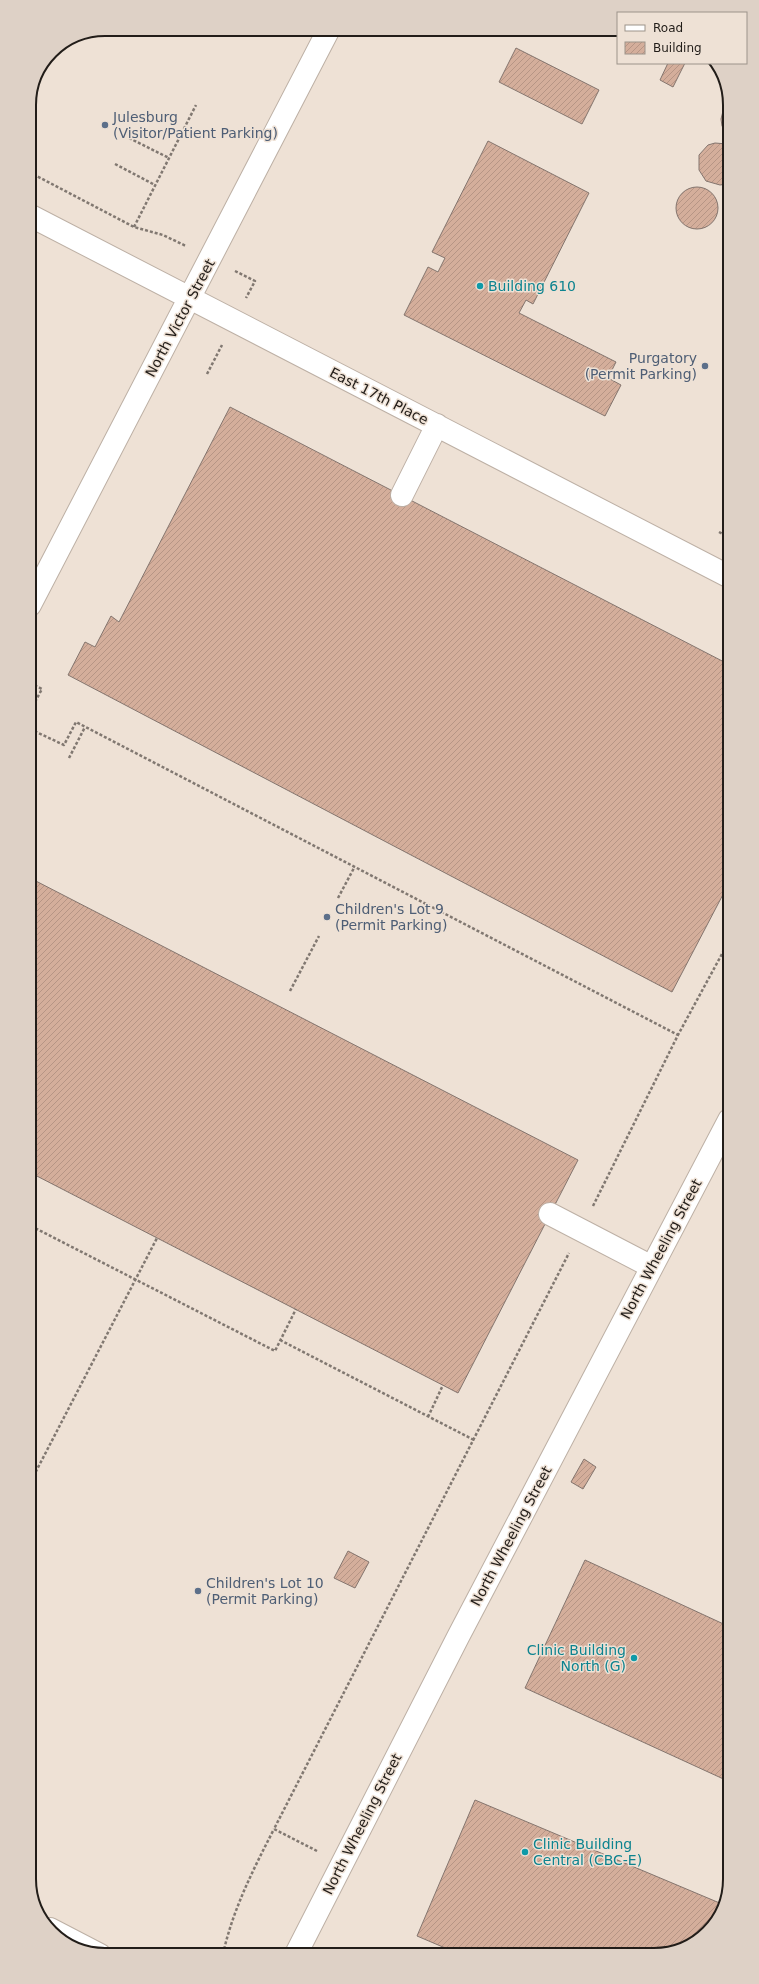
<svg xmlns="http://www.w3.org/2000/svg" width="759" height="1984" viewBox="0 0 759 1984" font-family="'DejaVu Sans',sans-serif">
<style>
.building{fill:url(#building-hatch);stroke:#84756e}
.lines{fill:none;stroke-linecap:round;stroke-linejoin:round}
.minor-casing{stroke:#bdb0a5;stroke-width:24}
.path{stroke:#817871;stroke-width:2.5;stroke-dasharray:3 2;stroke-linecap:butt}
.minor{stroke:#fff;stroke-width:22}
.service-dot{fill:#5c6f8a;stroke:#eee1d5;stroke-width:1.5}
.culture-dot{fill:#0f9aa8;stroke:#eee1d5;stroke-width:1.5}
.labels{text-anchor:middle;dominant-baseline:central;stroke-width:3;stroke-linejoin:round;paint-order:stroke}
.service-label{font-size:14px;fill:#4e5e75;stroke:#eee1d5;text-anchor:start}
.culture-label{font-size:14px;fill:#0d838f;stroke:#eee1d5;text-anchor:start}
.street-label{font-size:14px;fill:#221d19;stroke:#eee1d5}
.rim{fill:none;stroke:#221d19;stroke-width:2}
</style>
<defs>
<pattern id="building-hatch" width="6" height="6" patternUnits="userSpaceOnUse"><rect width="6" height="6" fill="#d4ae9b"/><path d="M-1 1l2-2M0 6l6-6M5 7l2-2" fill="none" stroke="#b69585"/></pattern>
</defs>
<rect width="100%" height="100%" fill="#eee1d5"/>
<path class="building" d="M516 48 599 90 582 124 499 82Z
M668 63H685L673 87 660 80Z
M727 105V134L722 126 721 119 723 111Z
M488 141 589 193 533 304 526 300 519 313 616 362 608 378 621 385 605 416 404 315 428 267 438 272 445 258 432 252Z
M715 143 727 144V184L720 185 706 181 699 170V155L708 145Z
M676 208a21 21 0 1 1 42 0a21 21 0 1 1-42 0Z
M230 407 728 664 729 883 672 992 68 675 85 642 95 647 111 616 119 622Z
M30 878 578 1160 458 1393 31 1173Z
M584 1459 596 1467 583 1489 571 1482Z
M348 1551 369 1562 355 1588 334 1578Z
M585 1560 730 1627V1782L525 1688Z
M475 1800 722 1904 714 1925 674 1952 457 1953 417 1936Z"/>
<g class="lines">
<g class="minor-casing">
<path id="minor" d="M29 215 728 576
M402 495 437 425
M30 605 329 29
M550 1214 652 1267
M50 1929 100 1955
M296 1954 458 1637 729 1120"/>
</g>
<path class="path" d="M129 138 169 158
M115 164 155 185
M29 172 134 227 163 235 186 246
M134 227 196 105
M235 271 255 281 246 298
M207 374 222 345
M719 532 728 537
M30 683 42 689 30 711
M30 729 64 745 76 722 678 1035
M30 734 32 730
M69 758 85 727
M338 898 354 868
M290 991 319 936
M593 1206 678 1035 729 941
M31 1226 275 1351 296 1309
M280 1340 474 1440
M428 1417 443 1385
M31 1481 157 1238
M317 1851 274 1829 569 1253
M223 1954C233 1909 253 1870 274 1829"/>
<use href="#minor" class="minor"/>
</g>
<g class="service-dot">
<circle cx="105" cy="125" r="4"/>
<circle cx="705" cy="366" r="4"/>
<circle cx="327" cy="917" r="4"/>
<circle cx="198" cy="1591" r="4"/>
</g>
<g class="culture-dot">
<circle cx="480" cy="286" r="4"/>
<circle cx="634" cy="1658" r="4"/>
<circle cx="525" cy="1852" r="4"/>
</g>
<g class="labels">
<g class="service-label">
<text x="113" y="117">Julesburg<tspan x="113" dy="16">(Visitor/Patient Parking)</tspan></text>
<text x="697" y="358" text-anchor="end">Purgatory<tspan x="697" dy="16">(Permit Parking)</tspan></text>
<text x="335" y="909">Children's Lot 9<tspan x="335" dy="16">(Permit Parking)</tspan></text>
<text x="206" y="1583">Children's Lot 10<tspan x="206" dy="16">(Permit Parking)</tspan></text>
</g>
<g class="culture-label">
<text x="488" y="286">Building 610</text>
<text x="626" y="1650" text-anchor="end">Clinic Building<tspan x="626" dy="16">North (G)</tspan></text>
<text x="533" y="1844">Clinic Building<tspan x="533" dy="16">Central (CBC-E)</tspan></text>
</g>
<g class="street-label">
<text transform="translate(180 318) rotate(-62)">North Victor Street</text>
<text transform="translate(379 396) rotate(27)">East 17th Place</text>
<text transform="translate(661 1249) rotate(-62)">North Wheeling Street</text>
<text transform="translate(511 1536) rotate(-62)">North Wheeling Street</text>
<text transform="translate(362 1824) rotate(-63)">North Wheeling Street</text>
</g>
</g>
<path d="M0 0H759V1984H0ZM105 36H654A69 69 0 0 1 723 105V1879A69 69 0 0 1 654 1948H105A69 69 0 0 1 36 1879V105A69 69 0 0 1 105 36Z" fill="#ded1c6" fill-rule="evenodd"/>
<path class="rim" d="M105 36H654A69 69 0 0 1 723 105V1879A69 69 0 0 1 654 1948H105A69 69 0 0 1 36 1879V105A69 69 0 0 1 105 36Z"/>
<rect x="617" y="12" width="130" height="52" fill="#eee1d5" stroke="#9c938a"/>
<rect x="625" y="25" width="20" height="6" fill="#ffffff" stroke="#9c938a"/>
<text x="653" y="32" font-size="12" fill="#221d19">Road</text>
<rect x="625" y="42" width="20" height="12" fill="url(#building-hatch)" stroke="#9c938a"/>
<text x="653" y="52" font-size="12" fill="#221d19">Building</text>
</svg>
